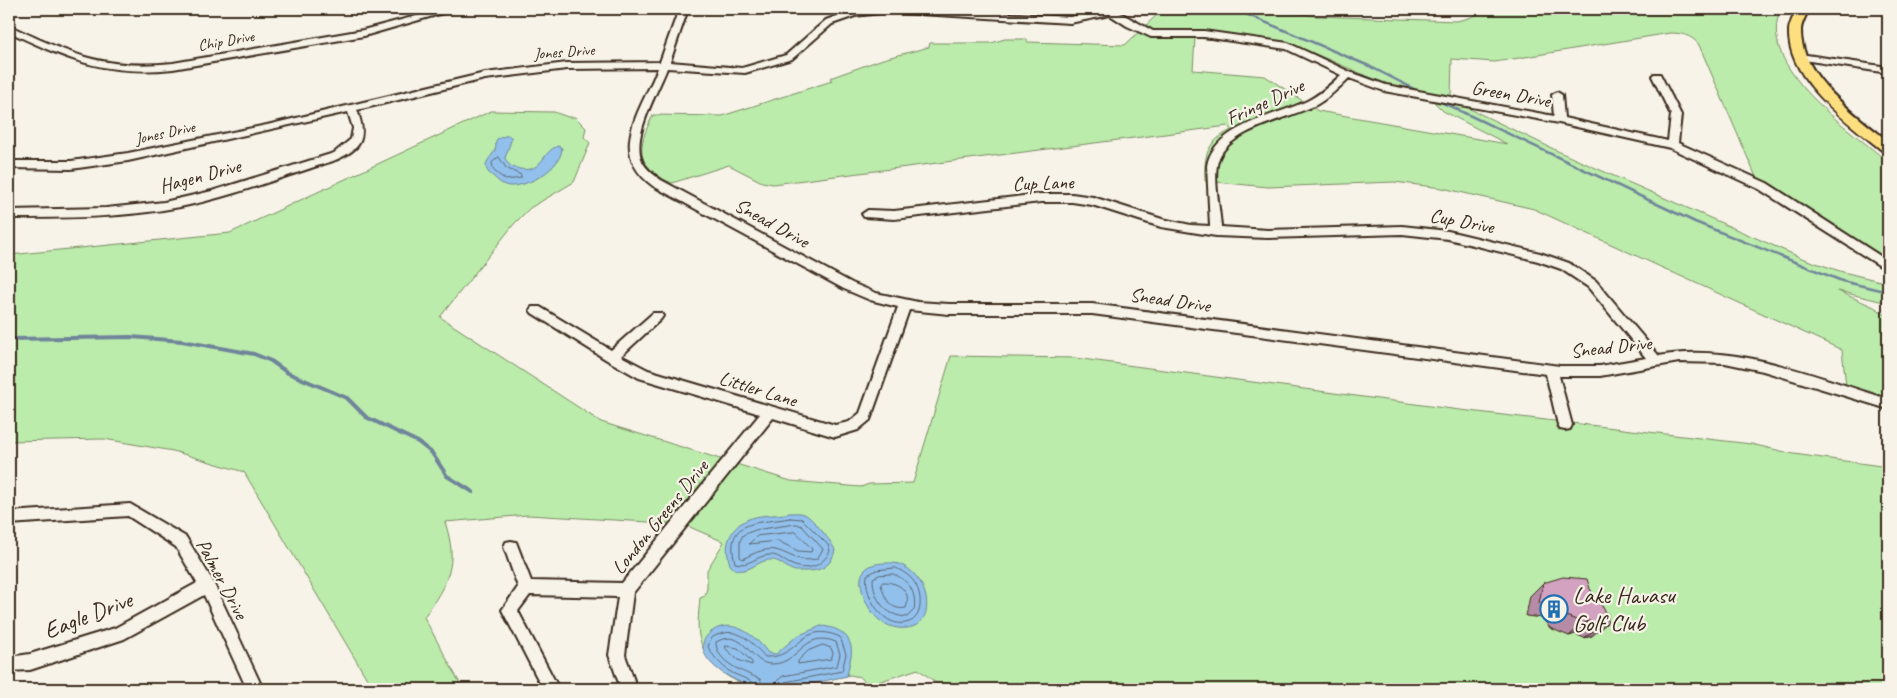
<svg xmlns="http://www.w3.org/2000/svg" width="1897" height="698" viewBox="0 0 1897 698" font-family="Caveat,sans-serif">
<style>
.green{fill:#bbecab;stroke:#7b8b64}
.water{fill:#91c0ec;stroke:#6f849a}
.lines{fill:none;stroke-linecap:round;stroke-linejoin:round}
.shore{stroke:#5d6670;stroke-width:1}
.stream-far1{stroke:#6f849a;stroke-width:2.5}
.stream{stroke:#6f849a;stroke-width:4}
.minor-casing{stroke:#3b2a1e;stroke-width:4}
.major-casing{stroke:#3b2a1e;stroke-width:4}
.minor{fill:#f7f3e8;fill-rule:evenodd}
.major{fill:#fedf80;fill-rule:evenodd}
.wall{fill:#b58ba6;stroke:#3b2a1e}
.shaded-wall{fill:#947187;stroke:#3b2a1e}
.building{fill:#d3a2c1;stroke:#3b2a1e}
.labels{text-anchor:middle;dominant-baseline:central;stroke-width:4.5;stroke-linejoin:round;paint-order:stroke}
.far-street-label{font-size:16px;fill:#3b2a1e;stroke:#f7f3e8}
.street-label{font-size:20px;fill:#3b2a1e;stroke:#f7f3e8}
.near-poi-label{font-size:24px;fill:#3b2a1e;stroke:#f7f3e8;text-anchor:start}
.near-street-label{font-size:24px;fill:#3b2a1e;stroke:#f7f3e8}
</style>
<rect width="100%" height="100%" fill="#f7f3e8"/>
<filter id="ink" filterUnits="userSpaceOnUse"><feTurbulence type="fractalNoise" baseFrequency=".02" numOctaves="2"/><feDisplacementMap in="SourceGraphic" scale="10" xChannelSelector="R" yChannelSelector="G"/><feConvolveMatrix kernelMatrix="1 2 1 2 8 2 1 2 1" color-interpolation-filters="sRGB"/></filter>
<g filter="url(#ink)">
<path class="green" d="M1163 9H1271L1315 16 1457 21 1469 18 1489 9H1781C1754 67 1851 130 1888 162V260L1756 177 1699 45C1692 35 1681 33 1670 33L1495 62 1452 59 1451 96 1411 91 1388 85 1299 47 1195 38 1193 70 1265 76 1318 111 1507 144 1443 111 1434 102 1468 108 1566 155 1804 259 1843 272 1888 283V303L1838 291 1874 307 1888 316V398L1846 386 1842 350 1534 209 1442 188 1394 182 1268 187 1205 181C1204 155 1206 143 1231 130L1228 126 773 184 762 182 729 165 672 183C634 167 637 147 653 115L722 116 832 81 830 78 883 59 929 47 930 43H991L1005 39H1027V42L1125 45Z
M491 111 554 112 568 117H575L586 128 584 137 590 143 574 182 530 208 514 224 440 317 601 422 791 481 861 487 869 484 913 483 951 356 1075 358 1452 409 1751 444 1794 454 1888 467V689H944L918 669 869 685 860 677 850 675C827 680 802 686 778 688 744 692 707 672 699 636 697 623 699 610 700 598L705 596 707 588V570L724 542 683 524 528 515 445 522C459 565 448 582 424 617L463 689H373L244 472 173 451 104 439 9 441V255L230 233Z"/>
<path class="water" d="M508 135 512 138 505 158C507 163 510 167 516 168 543 176 541 151 558 146L562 148C561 169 528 187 509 186 502 185 498 181 493 176 489 174 487 171 486 167 486 160 492 156 495 150 497 145 494 144 497 139Z
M789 513C795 513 801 512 806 515 812 518 833 543 835 550 831 567 821 571 805 571 800 571 795 572 790 569 784 566 780 561 773 560 760 558 750 573 738 570 730 569 729 562 728 556 724 539 736 522 752 518 764 514 777 516 789 513Z
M893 563C926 566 942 624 907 628 896 630 882 624 875 616 867 608 855 581 864 571 871 562 884 563 893 563Z
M821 626C838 627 854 636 851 656 850 663 848 669 847 676 821 681 791 691 764 689 745 687 702 668 703 645 703 640 707 635 711 632 732 616 756 636 768 653L776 654 797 636Z"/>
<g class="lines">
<path class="shore" d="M499 157 506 168 521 175V178L506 180 494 171 492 163Z
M790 518 802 519 828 545 830 551C822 567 807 572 790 564 782 560 778 554 769 555 755 556 750 567 735 563 723 517 761 524 790 518Z
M797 524 802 526 823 549 817 559C783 565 784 535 743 559L740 557V541L743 535 755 530Z
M796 532 812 549 811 552 798 551 778 541 749 544 757 536Z
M896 568C904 572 912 577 916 585 922 596 923 617 909 622 885 631 863 596 867 575L877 570Z
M893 574C909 580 917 593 914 610L907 617C885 616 873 599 873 578L879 575Z
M883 582C899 582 912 591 906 608 890 611 885 598 881 585Z
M823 645 831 648 833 653 831 659 798 664V661L808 651Z
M726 646 738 648 752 662V665L738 660 726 649Z
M758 689C753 679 738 677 729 671 720 664 713 656 708 647L711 638C736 624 749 639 765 657 800 659 800 619 840 637L846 654 842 671 785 682 781 689
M764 689 760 679C744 672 716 663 716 642 746 626 749 666 773 664 800 663 803 629 836 642L840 654 837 666 783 676 777 681 775 689"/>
<path class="stream-far1" d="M1234 9 1369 66 1422 93
M1437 100 1695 222 1842 281 1888 292"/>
<path class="stream" d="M9 339 131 337 182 341 254 354 271 361 288 373 347 398 366 417 418 442 432 453 447 476 473 492"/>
<g class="minor-casing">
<path id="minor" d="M443 9H457L364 36 173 69C105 76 69 60 9 32V26L12 27C74 55 103 70 173 63L363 30Z
M679 9H688L670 62 742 68 786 55 826 20 853 10 929 9 1070 17 1108 9H1116L1117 11 1153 31H1204L1288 43 1350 72 1386 85 1554 116 1552 95 1557 92 1562 95 1564 118 1668 141 1671 115 1652 76 1654 74H1660L1681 115 1678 143 1767 183 1888 261V271L1759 189 1670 148 1559 123 1384 91 1349 78C1339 88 1328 98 1316 105 1290 118 1231 129 1219 158 1212 175 1220 208 1221 227L1268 230 1402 226 1448 231 1540 253 1569 263 1596 281 1659 356C1736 342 1815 377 1888 399V409L1763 371 1725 363 1679 362 1600 376H1559L1572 425 1570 429 1565 430 1560 429 1558 425 1546 374 1092 314H949L909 310 870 420 858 430 835 437 773 418 633 593 625 655 637 689H621L609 655 618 597 530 595 518 611 559 689H543L502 610 518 587 504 547 506 542 511 541 516 542 531 581 622 583 760 414 639 378 607 360 532 313 530 310 532 307H540L611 350 653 313H661L663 316 661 319 621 356 648 370 835 425 849 422 860 413 898 307 870 300 844 289 653 186C606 152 642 109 658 68L567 69 485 79 357 110C368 139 361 150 333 161 282 177 231 197 180 207 123 218 66 218 9 218V210L106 208 164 202 212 191 334 153 351 139 353 128 348 112 128 161 71 169 9 168V161H71L128 153 267 125 485 73 567 63 660 62ZM888 12 1070 23 1110 15 1127 26 1151 37H1204L1286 49 1341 75C1330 85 1320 95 1307 101 1276 116 1213 126 1207 166L1210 226 1191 225 1162 219 1093 197 1072 194H1041L894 211 868 210 862 214 864 217 894 219 1041 202H1072L1092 205 1161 227 1216 236 1268 238 1402 234 1448 239 1538 261 1561 269 1588 287 1646 358 1600 366H1560L1092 304H949L918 302 876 293 852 283 661 180C654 175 646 169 642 161 631 136 658 92 667 68L745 73 792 59 832 24 855 16Z
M1800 54 1888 67V73L1797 59V55Z
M130 504 186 537 212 580 263 689H247L204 595 124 639 30 670 9 671V657L30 654 115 628 197 583 176 547 128 516 9 524V512Z"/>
</g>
<g class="major-casing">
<path id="major" d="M1797 9H1809C1806 15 1801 24 1801 30 1800 77 1856 115 1888 141V152L1883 151C1849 123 1787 80 1789 31 1789 24 1794 16 1797 9Z"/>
</g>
<use href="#minor" class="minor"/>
<use href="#major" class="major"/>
</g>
<path class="wall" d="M1543 583 1590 589 1608 615 1592 636 1584 638 1575 634 1569 636 1550 628 1542 618 1526 616 1530 596Z"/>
<path class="shaded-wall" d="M1589 621 1575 634 1569 636 1584 623Z
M1607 623 1592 636 1584 638 1599 626Z"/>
<path class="building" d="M1563 577 1587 579 1590 589 1608 615 1607 623 1599 626 1589 621 1584 623 1564 615 1556 605 1539 603 1543 583Z"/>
</g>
<defs>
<g id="building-ring" transform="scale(1.4375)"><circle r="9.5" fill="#f7f3e8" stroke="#1f6fb2" stroke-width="1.5"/><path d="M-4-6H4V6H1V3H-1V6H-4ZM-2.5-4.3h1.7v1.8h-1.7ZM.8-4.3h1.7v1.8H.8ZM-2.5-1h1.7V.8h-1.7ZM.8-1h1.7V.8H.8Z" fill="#1f6fb2"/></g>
</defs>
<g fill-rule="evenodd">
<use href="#building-ring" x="1554" y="609"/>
</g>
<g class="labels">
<g class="far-street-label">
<text transform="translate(226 41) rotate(-10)">Chip Drive</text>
<text transform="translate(564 52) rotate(-4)">Jones Drive</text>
<text transform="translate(165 133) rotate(-12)">Jones Drive</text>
</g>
<g class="street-label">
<text transform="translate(1511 94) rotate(10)">Green Drive</text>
<text transform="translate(1265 102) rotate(-25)">Fringe Drive</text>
<text transform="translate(200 176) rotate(-15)">Hagen Drive</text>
<text transform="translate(1043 183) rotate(-2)">Cup Lane</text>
<text transform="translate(1462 221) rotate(11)">Cup Drive</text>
<text transform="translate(772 223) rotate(29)">Snead Drive</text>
<text transform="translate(1170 300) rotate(8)">Snead Drive</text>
<text transform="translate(1611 347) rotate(-6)">Snead Drive</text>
<text transform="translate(758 389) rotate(17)">Littler Lane</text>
<text transform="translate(660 517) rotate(-51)">London Greens Drive</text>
<text transform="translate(222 579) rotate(62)">Palmer Drive</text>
</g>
<g class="near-poi-label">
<text x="1573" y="595">Lake Havasu<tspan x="1573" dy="28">Golf Club</tspan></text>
</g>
<g class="near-street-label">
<text transform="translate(88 615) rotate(-21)">Eagle Drive</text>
</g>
</g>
<rect width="1897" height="698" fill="none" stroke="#f7f3e8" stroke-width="30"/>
<rect x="15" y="15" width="1867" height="668" fill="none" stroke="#3b2a1e" stroke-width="2" filter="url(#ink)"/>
</svg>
